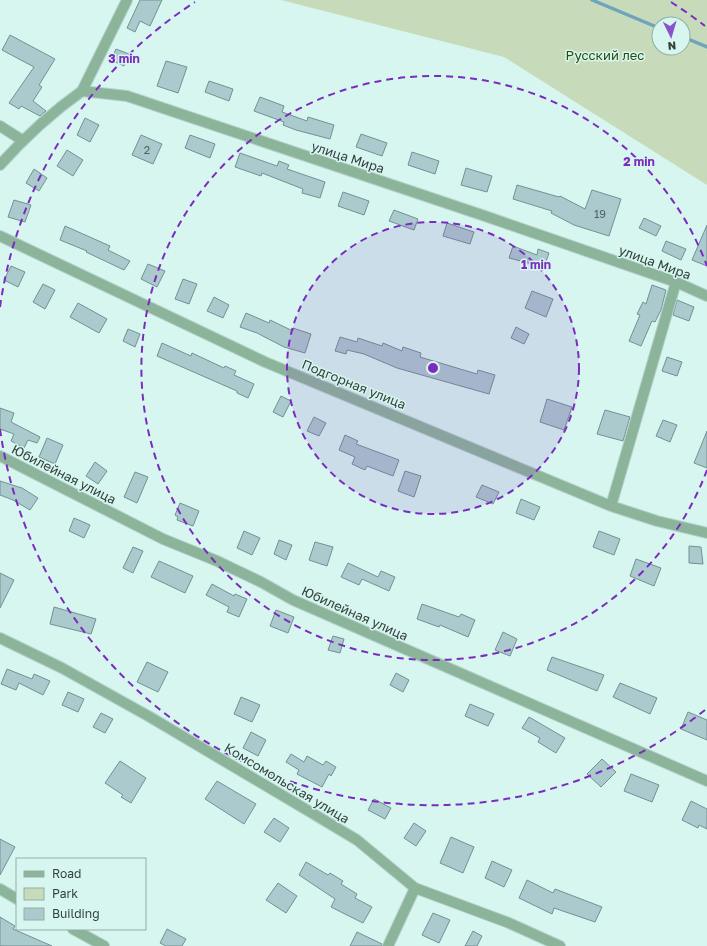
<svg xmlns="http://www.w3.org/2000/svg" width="707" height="946" viewBox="0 0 707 946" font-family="'Golos Text',sans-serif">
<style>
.green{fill:#c7dbba;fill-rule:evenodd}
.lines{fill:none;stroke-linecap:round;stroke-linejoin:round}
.stream{stroke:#6fa4bd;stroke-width:3.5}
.building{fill:#abcace;stroke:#739195}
.minor-casing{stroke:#b5d2cb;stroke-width:12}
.minor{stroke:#8bb49b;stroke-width:10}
.ring{fill:none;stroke:#7b2cbf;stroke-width:2;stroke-dasharray:7 5}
.labels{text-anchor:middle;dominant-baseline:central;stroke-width:3;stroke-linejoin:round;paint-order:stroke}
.number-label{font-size:11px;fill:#516261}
.park-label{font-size:13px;fill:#2b4c0c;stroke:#d6f6ef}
.street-label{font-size:13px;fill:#33403d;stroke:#d6f6ef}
.centre{fill:#7b2cbf;stroke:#d6f6ef;stroke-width:2}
.ring-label{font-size:12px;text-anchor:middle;font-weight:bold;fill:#7b2cbf;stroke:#d6f6ef;stroke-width:3;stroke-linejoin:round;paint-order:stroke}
</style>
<rect width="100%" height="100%" fill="#d6f6ef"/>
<path class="green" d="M281 0H707V185L504 57ZM659 24H683V48H659Z"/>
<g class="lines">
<path class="stream" d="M592 0 659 28
M683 37 707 47"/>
</g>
<path class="building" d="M140 0H162L150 26 140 21 135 32 127 28Z
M10 35 55 59 39 85 42 87 33 101 46 111 40 116 21 106 19 109 9 103 34 67 2 50Z
M116 49 129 54 124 66 111 60Z
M166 61 187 67 178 93 157 86Z
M209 81 233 89 229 101 205 92Z
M260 97 284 106 282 112 307 121 308 117 334 125 330 139 296 130 283 125 284 122 254 111Z
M85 118 99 125 90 142 77 135Z
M361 134 387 143 382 156 356 147Z
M141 135 162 144 153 164 132 155Z
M190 135 215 144 210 158 185 148Z
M67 150 83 160 73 176 57 166Z
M412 152 439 161 435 174 408 165Z
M240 153 277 166 279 161 289 165 287 169 325 182 320 198 302 193 303 189 262 173 261 176 235 167Z
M466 168 492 176 487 192 461 185Z
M34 169 47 178 39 191 26 183Z
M517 185 559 197 560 196 585 209 592 190 621 199 609 236 574 225 551 213 552 211 513 199Z
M343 192 369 201 364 215 338 206Z
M14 200 31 205 25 222 8 217Z
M394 210 418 219 414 230 389 221Z
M644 218 661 226 656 236 639 228Z
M447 223 474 232 470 244 443 236Z
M707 225V266L692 260Z
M65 226 110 246 108 250 130 261 124 270 86 252 87 251 60 240Z
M666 241 686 249 681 260 662 251Z
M513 246 537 255 538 249 549 253 544 267 509 258Z
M148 264 165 271 157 287 141 279Z
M11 266 25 272 18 287 4 280Z
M183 279 197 284 189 304 175 299Z
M43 284 55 290 45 309 33 302Z
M652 285 666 290 661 310 655 322 652 321 641 346 629 341 640 315 637 314 643 302 646 304Z
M532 291 553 299 546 317 525 308Z
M214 297 229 305 223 318 207 311Z
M677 300 694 307 689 321 673 315Z
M78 303 107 319 99 333 70 317Z
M246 313 269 323 270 320 293 331V328L311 334 305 353 284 347 257 333 240 327Z
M516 327 529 334 524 344 511 338Z
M128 329 140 334 135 347 123 341Z
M340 337 357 342 358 338 382 346 383 343 402 351 403 347 421 353 420 357 477 374 478 370 495 375 489 394 397 368 364 354 347 350 346 354 335 351Z
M162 343 191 356 192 353 224 368 225 366 236 371 234 375 254 384 248 398 237 393V391L157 356Z
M667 357 682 362 677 376 662 371Z
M281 396 291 401 283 417 273 412Z
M547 399 572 407 564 430 540 422Z
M0 408 14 413 11 422 40 437 37 443 28 440 24 448 11 441 14 434 0 429Z
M605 410 630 417 623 441 597 434Z
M314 417 326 423 319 436 307 431Z
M663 420 677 425 670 442 656 436Z
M707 431V468L694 463Z
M345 435 358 441 356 444 399 460 393 476 367 466 365 470 352 464 355 457 339 450Z
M47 438 63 445 55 464 39 457Z
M95 462 107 471 98 484 86 476Z
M405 471 421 476 414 497 398 491Z
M135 472 148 477 137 503 124 497Z
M0 481 22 488 38 498 30 510 13 500 0 495Z
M482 485 499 492 493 504 476 497Z
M521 499 540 507 534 520 516 513Z
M180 503 199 511 193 526 177 520 178 517 175 515Z
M74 518 90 525 84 538 69 531Z
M244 531 260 538 252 555 237 548Z
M599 531 620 539 614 555 593 547Z
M279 540 292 545 286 560 274 554Z
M315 542 333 547 327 566 309 560Z
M689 546 701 547 703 564 689 563Z
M133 547 143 551 133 573 123 568Z
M636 559 661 568 654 586 630 576Z
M159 561 193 576 185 593 151 577Z
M348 563 378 577 381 571 395 577 389 591 362 579 359 585 341 577Z
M0 573 14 580 0 608Z
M212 584 234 596 235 594 247 599 239 617 227 612 229 607 206 595Z
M422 604 459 617 461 614 475 620 468 637 440 625 439 627 417 619Z
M54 607 96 619 91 634 50 624Z
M276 610 294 617 288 633 270 626Z
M503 632 517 639 510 656 495 650Z
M333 636 344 639 340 653 328 650Z
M552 657 604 675 597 691 547 670Z
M147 662 168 672 158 692 137 682Z
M7 669 32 679 34 674 50 681 43 695 19 683 16 690 1 684Z
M396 673 409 680 403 692 390 685Z
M620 683 657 698 650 714 613 697Z
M68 692 84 699 78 712 62 705Z
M241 697 260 705 252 722 234 714Z
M470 704 494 714 488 726 465 716Z
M688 712 707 720V740L681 729Z
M101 713 113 719 105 733 93 727Z
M529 717 565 738 556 753 538 742 540 738 522 728Z
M251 732 266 740 258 756 243 748Z
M291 754 304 762 307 756 323 765 326 761 336 767 331 776 329 774 322 787 297 774 299 770 286 762Z
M602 759 616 772 601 787 587 774Z
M120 761 146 778 131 803 121 797 123 795 105 783Z
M631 774 659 785 652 802 624 791Z
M217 781 256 804 244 824 205 799Z
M374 799 391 808 385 819 368 810Z
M691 801 707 809V829L699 825 698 828 682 820Z
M274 818 289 828 280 842 264 832Z
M414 823 426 831 416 846 404 838Z
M451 837 474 847 463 873 440 863Z
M0 839 15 847 0 875Z
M492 861 512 870 504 887 485 878Z
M306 862 328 875 330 873 343 881 341 884 357 894 355 898 372 907 363 923 331 907 335 899 299 875Z
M527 880 553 893 555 889 602 907 595 922 554 908 552 914 519 898Z
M278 883 297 896 286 913 266 900Z
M433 913 450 920 439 943 422 935Z
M0 917 15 926 13 929 52 946H0Z
M167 929 186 939 182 946H166L160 943Z
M473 931 482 936 477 946H465Z
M357 932 382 944V946H350Z"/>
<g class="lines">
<g class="minor-casing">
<path id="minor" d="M82 91 127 0
M0 126 22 140
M0 165C25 137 51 113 82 91L127 96 482 215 676 282 707 296
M0 236 265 362 611 506 657 521 707 533
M0 456 163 539 217 561 261 582 293 600 707 781
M611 506 676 282
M0 638 62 668 150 717 312 813 357 840 415 888 509 923 560 946
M0 889 17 899
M73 929 104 946
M388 946 415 888"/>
</g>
<use href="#minor" class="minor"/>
</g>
<circle cx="433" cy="368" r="146" fill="#7b2cbf" fill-opacity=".12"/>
<g class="ring">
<circle cx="433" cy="368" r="146"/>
<path d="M707 470A292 292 0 1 1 707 266"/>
<path d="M705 710A437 437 0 0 1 0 429M0 307A437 437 0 0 1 195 2M671 2A437 437 0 0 1 705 26"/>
</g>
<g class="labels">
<g class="number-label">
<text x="147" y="149">2</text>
<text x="600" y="213">19</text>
</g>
<g class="park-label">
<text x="605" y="55">Русский лес</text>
</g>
<g class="street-label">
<text transform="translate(348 157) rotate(18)">улица Мира</text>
<text transform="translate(655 262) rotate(20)">улица Мира</text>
<text transform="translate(354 384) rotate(22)">Подгорная улица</text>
<text transform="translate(64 474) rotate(27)">Юбилейная улица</text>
<text transform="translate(355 613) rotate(24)">Юбилейная улица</text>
<text transform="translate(287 783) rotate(31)">Комсомольская улица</text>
</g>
</g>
<circle cx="433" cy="368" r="6" class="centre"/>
<g class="ring-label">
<text x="124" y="63">3 min</text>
<text x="639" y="166">2 min</text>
<text x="536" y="269">1 min</text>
</g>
<rect x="16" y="858" width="130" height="72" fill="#d6f6ef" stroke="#95ada8"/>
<rect x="24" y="871" width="20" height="6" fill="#8bb49b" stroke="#95ada8"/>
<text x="52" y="878" font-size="12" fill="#33403d">Road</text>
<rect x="24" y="888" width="20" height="12" fill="#c7dbba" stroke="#95ada8"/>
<text x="52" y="898" font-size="12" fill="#33403d">Park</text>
<rect x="24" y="908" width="20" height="12" fill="#abcace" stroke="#95ada8"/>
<text x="52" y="918" font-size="12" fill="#33403d">Building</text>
<g transform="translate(671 36) rotate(175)"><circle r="19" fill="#d6f6ef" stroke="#95ada8"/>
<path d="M0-3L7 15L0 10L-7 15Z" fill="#8b53ca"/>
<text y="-6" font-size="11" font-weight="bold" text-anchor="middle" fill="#33403d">N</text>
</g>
</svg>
